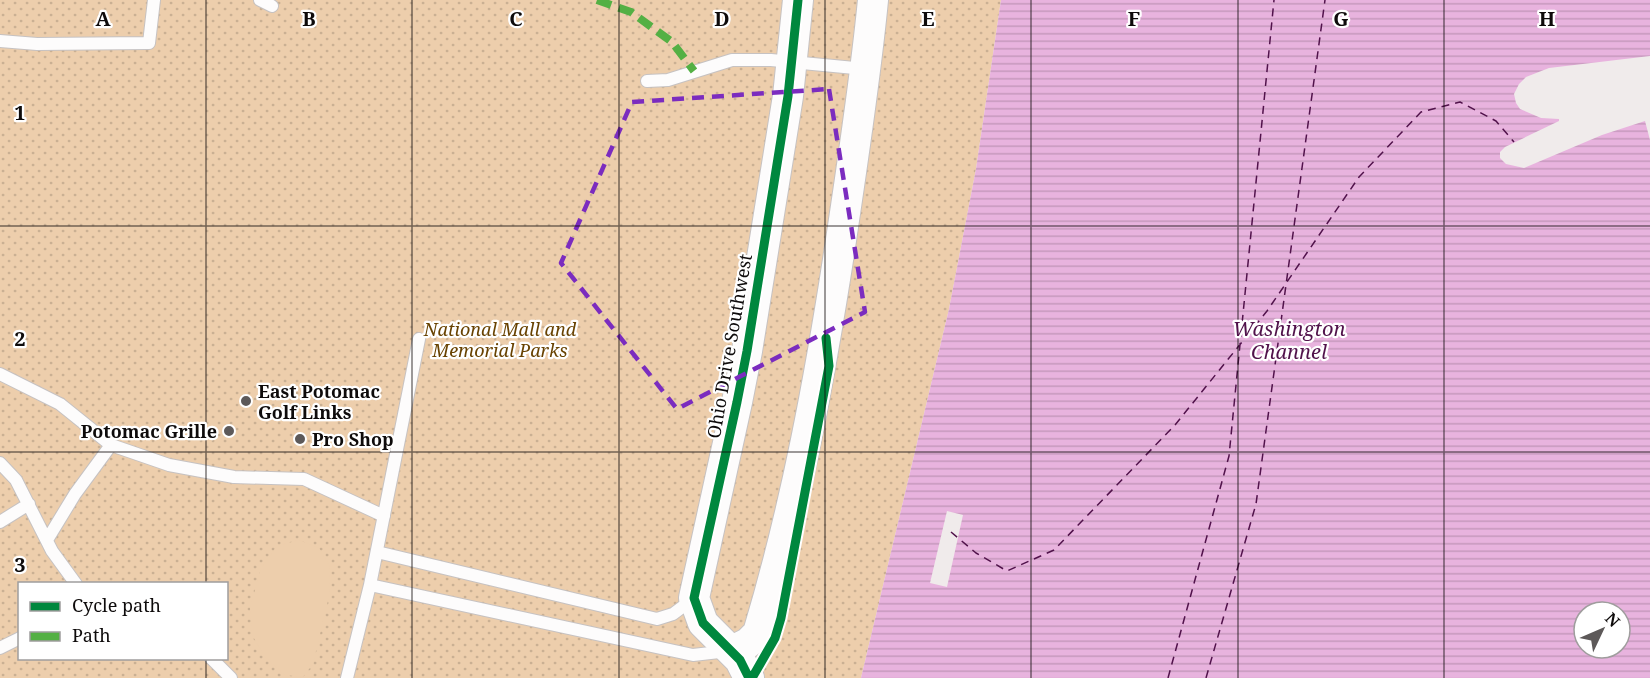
<svg xmlns="http://www.w3.org/2000/svg" width="1650" height="678" viewBox="0 0 1650 678" font-family="'Noto Serif',serif">
<style>
.grass{fill:url(#grass-dots);fill-rule:evenodd}
.pitch{fill:#edceac}
.water{fill:url(#water-rules);fill-rule:evenodd}
.pier{fill:#f0ebeb}
.lines{fill:none;stroke-linecap:round;stroke-linejoin:round}
.ferry{stroke:#51124b;stroke-width:1.5;stroke-dasharray:8 6;stroke-linecap:butt}
.service-casing{stroke:#c6c2c2;stroke-width:14}
.tertiary-casing{stroke:#c6c2c2;stroke-width:32}
.service{stroke:#fdfcfc;stroke-width:12}
.tertiary{stroke:#fdfcfc;stroke-width:30}
.quiet{stroke:#54b044;stroke-width:8;stroke-dasharray:15 8;stroke-linecap:butt}
.cycleway-casing{stroke:#fff;stroke-width:13}
.cycleway{stroke:#00873e;stroke-width:9}
.marked{fill:none;stroke:#7b2cbf;stroke-width:4.5;stroke-dasharray:12 8;stroke-linejoin:round}
.grid{fill:none;stroke:#0e0b0b;stroke-width:1.5;stroke-opacity:0.55}
.poi-dot{fill:#5d5959;stroke:#fff;stroke-width:2}
.labels{text-anchor:middle;dominant-baseline:central;stroke-width:4.5;stroke-linejoin:round;paint-order:stroke}
.park-label{font-size:18px;font-style:italic;fill:#684201;stroke:#fff}
.street-label{font-size:18px;fill:#0e0b0b;stroke:#fff}
.poi-label{font-size:18px;font-weight:bold;fill:#0e0b0b;stroke:#fff;text-anchor:start}
.water-label{font-size:20px;font-style:italic;fill:#51124b;stroke:#fff}
.grid-label{font-size:20px;text-anchor:middle;font-weight:bold;fill:#0e0b0b;stroke:#fff;stroke-width:4.5;stroke-linejoin:round;paint-order:stroke}
</style>
<defs>
<pattern id="grass-dots" width="8" height="8" patternUnits="userSpaceOnUse" patternTransform="scale(1.5)"><rect width="8" height="8" fill="#edceac"/><path d="M2 2h.1M6 6h.1" fill="none" stroke="#cab093" stroke-width="1.8" stroke-linecap="round"/></pattern>
<pattern id="water-rules" width="6" height="5" patternUnits="userSpaceOnUse" patternTransform="scale(1.5)"><rect width="6" height="5" fill="#e8b3de"/><path d="M0 2.5h6" fill="none" stroke="#c699bd"/></pattern>
</defs>
<rect width="100%" height="100%" fill="#f0ebeb"/>
<path class="grass" d="M0 0H1001L976 169 949 309 861 678H0ZM20 584H226V658H20Z"/>
<path class="pitch" d="M299 540 319 548 330 567 329 596 313 664 303 677 285 675 265 657 252 635 250 608 261 568 277 546Z"/>
<path class="water" d="M1001 0H1650V678H861L949 309 976 169ZM1584 612H1620V648H1584Z"/>
<path class="pier" d="M1650 56V140L1645 121 1602 135 1524 168 1506 164 1500 158V152L1505 147 1559 121V119L1541 118 1520 109 1516 103 1514 94 1519 84 1526 77 1549 68Z
M947 511 963 515 947 587 930 583Z"/>
<g class="lines">
<path class="ferry" d="M951 532 976 553 1007 571 1054 550 1175 425 1267 311 1359 177 1421 112 1460 102 1496 121 1514 142
M1168 678 1229 456 1274 0
M1206 678 1256 504 1325 0"/>
<g class="service-casing">
<path id="service" d="M260 0 272 6
M0 41 37 44 149 43 154 0
M647 81 668 80 732 60H771L865 69
M0 374 60 404 111 445 169 465 234 477 304 479 384 516
M0 463 16 480 52 551 76 584
M0 522 29 504
M47 540 75 494 111 445
M377 552 657 619 673 614 693 599
M370 585 693 655 728 651
M0 648 20 638
M211 658 231 678
M347 678 370 585 419 339"/>
</g>
<g class="tertiary-casing">
<path id="tertiary" d="M732 651 748 643 758 633C796 507 820 377 840 247 852 165 865 83 873 0
M749 678 740 660 703 623 694 598 737 402 747 351 788 96 798 0"/>
</g>
<use href="#service" class="service"/>
<use href="#tertiary" class="tertiary"/>
<path class="quiet" d="M597 0 631 12 672 42 694 71"/>
<g class="cycleway-casing">
<path id="cycleway" d="M749 678 740 660 703 623 694 598 737 402 747 351 788 96 798 0
M752 678 775 638 781 618 829 366 826 338"/>
</g>
<use href="#cycleway" class="cycleway"/>
</g>
<path class="marked" d="M829 89 865 312 677 409 561 263 632 102Z"/>
<path class="grid" d="M206 0V584M412 0V678M619 0V678M825 0V678M1031 0V678M1238 0V678M1444 0V678M0 226H1650M0 452H1650M206 658V678"/>
<g class="poi-dot">
<circle cx="246" cy="401" r="6"/>
<circle cx="229" cy="431" r="6"/>
<circle cx="300" cy="439" r="6"/>
</g>
<g class="labels">
<g class="park-label">
<text x="500" y="329">National Mall and<tspan x="500" dy="21">Memorial Parks</tspan></text>
</g>
<g class="street-label">
<text transform="translate(729 346) rotate(-80)">Ohio Drive Southwest</text>
</g>
<g class="poi-label">
<text x="258" y="391">East Potomac<tspan x="258" dy="21">Golf Links</tspan></text>
<text x="217" y="431" text-anchor="end">Potomac Grille</text>
<text x="312" y="439">Pro Shop</text>
</g>
<g class="water-label">
<text x="1289" y="328">Washington<tspan x="1289" dy="23">Channel</tspan></text>
</g>
</g>
<g class="grid-label">
<text x="103" y="26">A</text>
<text x="309" y="26">B</text>
<text x="516" y="26">C</text>
<text x="722" y="26">D</text>
<text x="928" y="26">E</text>
<text x="1134" y="26">F</text>
<text x="1341" y="26">G</text>
<text x="1547" y="26">H</text>
<text x="20" y="120">1</text>
<text x="20" y="346">2</text>
<text x="20" y="572">3</text>
</g>
<rect x="18" y="582" width="210" height="78" fill="#ffffff" stroke="#9f9d9d" stroke-width="1.5"/>
<rect x="30" y="602" width="30" height="9" fill="#00873e" stroke="#9f9d9d" stroke-width="1.5"/>
<text x="72" y="612" font-size="18" fill="#0e0b0b">Cycle path</text>
<rect x="30" y="632" width="30" height="9" fill="#54b044" stroke="#9f9d9d" stroke-width="1.5"/>
<text x="72" y="642" font-size="18" fill="#0e0b0b">Path</text>
<g transform="translate(1602 630) rotate(46)"><circle r="28" fill="#ffffff" stroke="#9f9d9d" stroke-width="1.5"/>
<path d="M0-4.5L10 22L0 15L-10 22Z" fill="#5d5959"/>
<text y="-9" font-size="16" font-weight="bold" text-anchor="middle" fill="#0e0b0b">N</text>
</g>
</svg>
